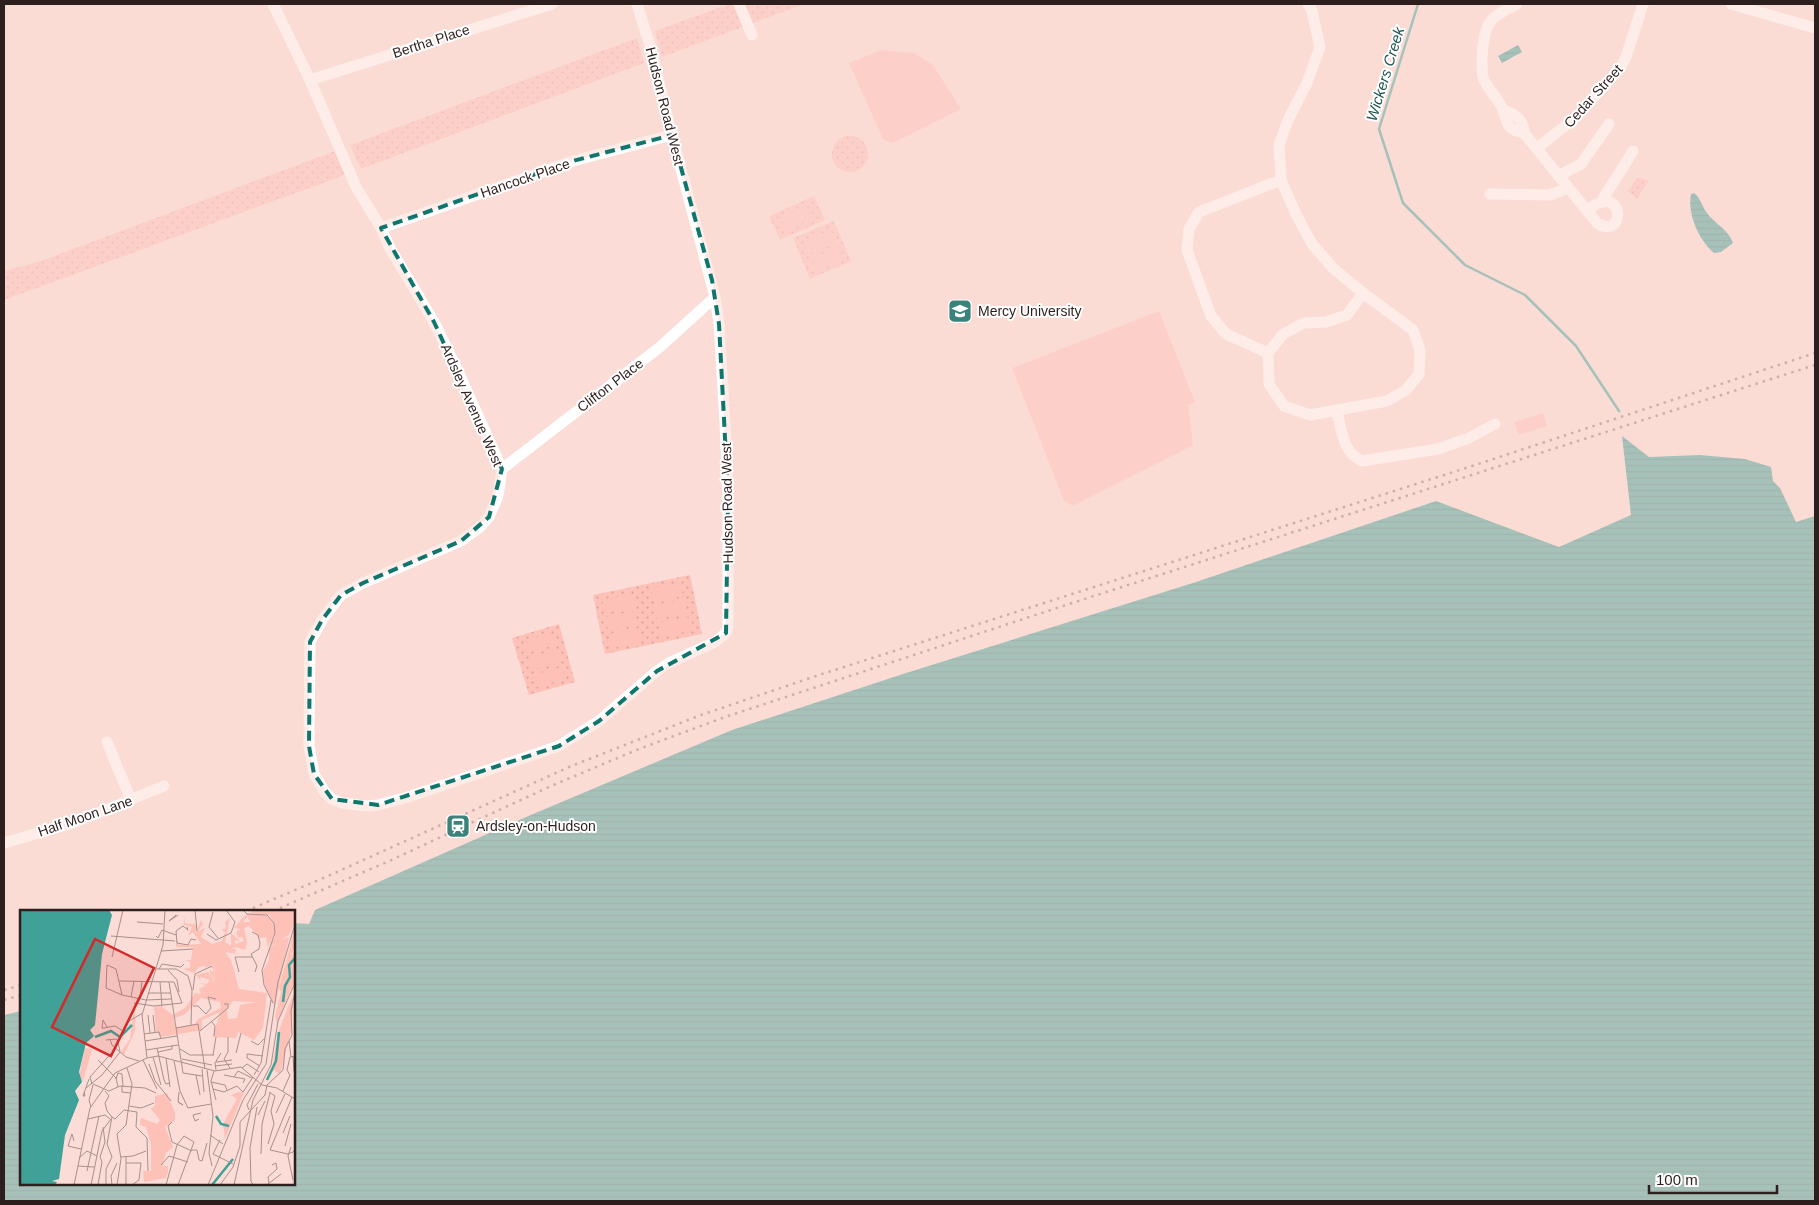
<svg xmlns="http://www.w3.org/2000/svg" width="1819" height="1205" viewBox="0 0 1819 1205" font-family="Helvetica,sans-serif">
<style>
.grass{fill:url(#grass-dots)}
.pitch{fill:#fdc1b8}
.water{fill:url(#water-rules)}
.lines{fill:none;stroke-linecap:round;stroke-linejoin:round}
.stream{stroke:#3fa197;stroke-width:2.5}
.minor{stroke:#fff;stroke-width:11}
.rail{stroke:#907a76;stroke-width:2.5;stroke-dasharray:2.5 5;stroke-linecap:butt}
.marked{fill:none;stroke:#0f766e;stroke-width:4;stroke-dasharray:10 6;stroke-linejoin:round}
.labels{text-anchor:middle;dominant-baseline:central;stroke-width:4;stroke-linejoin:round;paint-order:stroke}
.street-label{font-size:14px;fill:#2d1f1d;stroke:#fff}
.poi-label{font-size:14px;fill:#2d1f1d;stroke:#fff;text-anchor:start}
.water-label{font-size:15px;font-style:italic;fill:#1f5650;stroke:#fff}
.inset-river{fill:none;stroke:#3fa197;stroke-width:2.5}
.inset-road{fill:none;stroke:#a9908c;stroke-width:1}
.view{fill:#d62828;fill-opacity:0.15;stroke:#d62828;stroke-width:2.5}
.inset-edge{fill:none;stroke:#2d1f1d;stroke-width:2.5}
</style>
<defs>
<pattern id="grass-dots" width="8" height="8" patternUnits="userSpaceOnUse" patternTransform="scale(1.25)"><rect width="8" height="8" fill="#fdc1b8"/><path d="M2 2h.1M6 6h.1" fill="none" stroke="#d9a59e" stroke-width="1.8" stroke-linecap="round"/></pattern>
<pattern id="water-rules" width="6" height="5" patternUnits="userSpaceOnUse" patternTransform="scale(1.25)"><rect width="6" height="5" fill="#3fa197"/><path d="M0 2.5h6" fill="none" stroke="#35837b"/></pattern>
</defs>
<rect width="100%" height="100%" fill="#fbdcd6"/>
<path class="grass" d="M729 4H804L662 57 655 31Z
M637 38 644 63 361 169 350 145Z
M832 154a18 18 0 1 1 36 0a18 18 0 1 1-36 0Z
M335 151 345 175 4 300V271L38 262Z
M1637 178 1649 180 1637 199 1628 191Z
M814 196 825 220 780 240 769 216Z
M834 221 851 261 810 279 793 238Z
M690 575 702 634 605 654 593 595Z
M559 624 575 682 529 695 512 638Z"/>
<path class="pitch" d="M881 50 914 53 933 65 961 109 893 143 883 139 849 63Z
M807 206 813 218 785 230 780 218Z
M831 230 837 242 809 254 804 242Z
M838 247 844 259 816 271 811 259Z
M1159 311 1195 402 1188 405 1193 445 1073 506 1064 501 1012 368Z
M1543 413 1547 426 1519 435 1514 422Z
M681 583 683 596 654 602 651 588Z
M632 594 635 608 605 613 602 600Z
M684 600 687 613 657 619 655 605Z
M635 611 638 625 608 630 606 617Z
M688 617 690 631 661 636 658 623Z
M639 628 641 642 612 648 609 634Z
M552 633 555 645 526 653 523 641Z
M557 650 560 662 532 670 528 658Z
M562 667 565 679 536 687 533 675Z"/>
<path class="water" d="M1518 45 1522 52 1502 63 1498 56Z
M1694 193C1701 198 1702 207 1707 213 1715 224 1729 230 1733 243L1721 252 1714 253C1699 240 1687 214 1691 194Z
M1622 436 1649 457 1700 455 1745 459 1771 467 1773 481 1780 488 1796 522 1815 516V1201H4V1015L21 1011V1184H294V923L309 924 315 910 519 820 732 730 903 674 1196 582 1436 501 1559 547 1631 515Z"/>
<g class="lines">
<path class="stream" d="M1418 4 1379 129 1403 203 1465 265 1525 295 1576 346 1619 411"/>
<path class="minor" d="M273 4 310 80 356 187 381 228 390 248 434 322 457 369 502 469 498 496 489 517 480 527 461 541 363 583 341 595 322 620 310 642 309 746 314 774 324 791 332 799 342 803 365 806 378 805 408 797 559 746 599 721 657 671 669 663 715 642 726 633 728 627V495L725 423 719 324 715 297 672 135 651 49 637 4
M739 4 752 35
M1308 4 1312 11 1320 47 1307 83 1288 120 1279 145 1281 180 1296 214 1312 244 1334 269 1363 293 1413 330 1420 350 1419 374 1406 390 1387 401 1310 415 1284 406 1269 384 1268 353 1283 334 1304 323 1326 322 1347 315 1363 293
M1517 4C1509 9 1497 13 1491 21 1482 31 1480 68 1484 80 1489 91 1499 99 1503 110 1508 123 1506 130 1524 133L1597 223C1622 239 1625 197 1602 202 1597 203 1592 207 1588 210
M1731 4 1815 28
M310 80 552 4
M1503 110C1514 113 1524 120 1524 133
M1537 148 1574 119 1620 68 1626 57 1643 4
M1558 176 1581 164 1609 124
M1490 194 1550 195 1568 188
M1601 202 1633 151
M381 228 573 161 672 135
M1268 353 1226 334 1211 316 1187 250 1189 229 1199 212 1281 180
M1337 412C1342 430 1342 452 1362 461L1438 449 1469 438 1495 424
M502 469 660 347 715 297
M107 742 131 800
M4 843 73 823 164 786"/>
<path class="rail" d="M246 911 328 876 569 767 701 715 816 676 1466 468 1815 353
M273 911 387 862 551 786 639 749 725 717 1069 604 1815 365
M4 990 21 985
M4 1000 21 995"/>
</g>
<path d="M0 0H1819V1205H0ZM672 135 712 280 719 324 728 495 726 633 657 671 599 721 559 746 378 805 332 799 314 774 309 746 310 642 322 620 341 595 363 583 461 541 489 517 502 469 434 322 381 228 573 161Z" fill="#fbdcd6" fill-opacity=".55" fill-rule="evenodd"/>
<path class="marked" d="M672 135 712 280 719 324 728 495 726 633 657 671 599 721 559 746 378 805 332 799 314 774 309 746 310 642 322 620 341 595 363 583 461 541 489 517 502 469 434 322 381 228 573 161Z"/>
<defs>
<g id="university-square" transform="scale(1.25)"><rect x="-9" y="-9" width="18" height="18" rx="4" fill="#3b827a" stroke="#fff"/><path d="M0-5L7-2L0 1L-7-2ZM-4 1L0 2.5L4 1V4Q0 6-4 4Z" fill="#fff"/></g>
<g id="station-square" transform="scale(1.25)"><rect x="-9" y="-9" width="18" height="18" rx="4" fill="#3b827a" stroke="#fff"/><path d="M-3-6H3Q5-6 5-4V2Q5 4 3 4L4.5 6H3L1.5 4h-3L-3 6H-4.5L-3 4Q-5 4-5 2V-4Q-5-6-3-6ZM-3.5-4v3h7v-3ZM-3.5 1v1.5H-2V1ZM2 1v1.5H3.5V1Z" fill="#fff"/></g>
</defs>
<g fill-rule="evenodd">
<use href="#university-square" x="960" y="311"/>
<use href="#station-square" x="458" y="826"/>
</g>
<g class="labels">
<g class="street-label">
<text transform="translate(431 41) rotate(-18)">Bertha Place</text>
<text transform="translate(1593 96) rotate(-48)">Cedar Street</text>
<text transform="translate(665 106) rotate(76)">Hudson Road West</text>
<text transform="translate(525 178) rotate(-19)">Hancock Place</text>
<text transform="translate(610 385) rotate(-37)">Clifton Place</text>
<text transform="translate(472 405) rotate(66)">Ardsley Avenue West</text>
<text transform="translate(727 503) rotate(-91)">Hudson Road West</text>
<text transform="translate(85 816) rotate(-19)">Half Moon Lane</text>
</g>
<g class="poi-label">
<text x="978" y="311">Mercy University</text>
<text x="476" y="826">Ardsley-on-Hudson</text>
</g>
<g class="water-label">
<text transform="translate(1385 74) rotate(-73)">Wickers Creek</text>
</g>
</g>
<g transform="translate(20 910)">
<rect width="275" height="275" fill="#fbdcd6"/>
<path d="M173 38 205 42 211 50 219 79 247 83 243 118 234 130 218 122 216 128 193 127 200 102 182 110V120L141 127 136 121 134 97 141 96 153 105 166 97 175 83 179 84 194 72 195 53 179 57 174 63 170 56ZM181 88 200 92 201 98 178 109 175 114 155 118 154 108 164 105ZM213 91 230 92H236L220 95 217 108 208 109 207 99ZM273 84 272 117 260 164 252 159 258 123ZM115 88V121L104 145 101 142 110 129ZM65 138 72 139 63 171 59 167ZM219 182H224L205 229 203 214 217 189 211 185Z" fill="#fdc1b8" fill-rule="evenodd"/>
<path d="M233 0H275V13L269 25 261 30 269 27 255 97 245 76 243 61 249 50V38L257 33 250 36 255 27V13L249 5 230 3ZM226 4 245 5 253 11 255 23 248 37 246 27 240 28 229 16 224 18 227 32 225 40 216 37 211 39H216L215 43 224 45 205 42 195 51 193 74 181 83 179 79 186 75 178 73 187 74 190 70 180 67 181 71 176 65 188 62 193 69 189 60 193 62V58H190L194 54 187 57 179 55 174 63 163 59 170 58V52L165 50H172L173 37H156V29L159 35 181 34 173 22 168 26 172 17 164 15V6L165 13 177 15 176 23 181 10 183 14 178 21 185 18 181 27 192 34 202 31 205 22 202 20 206 18 205 12 210 8 205 32 211 36V23L220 31 215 30V34L224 31 222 27 218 28 216 22 220 19 214 18 225 5 227 7 223 12H230ZM275 17V37L270 47 275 41V70L257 113 255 106 261 82 259 78ZM147 183 155 203V210L145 217 153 237 146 243 143 252V256H148V262L146 268 124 272 123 261H131V234L126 217 120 215 121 208 137 214 140 210 131 199 135 195V186Z" fill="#fdc1b8"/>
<path d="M0 0H89L92 5 82 44 75 115 70 120 74 126 66 133 59 162 62 172 55 181 59 190 45 225 39 269 32 271 37 272 35 275H0Z" fill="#3fa197"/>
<path class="inset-river" d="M263 92 265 76 270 67 269 55 275 48M75 127 91 121 100 127 112 115M247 170 256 151 259 122M196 206 201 214 209 216M192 275 213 249"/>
<path class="inset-road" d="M175 0 177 21M223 0 227 4 247 5 254 13 255 23 242 60 244 75 253 93M193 2 189 17 198 28M156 5 149 11 158 5M117 12 143 14M167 17 168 20 163 16 156 21 157 33 168 35 171 29 176 30M232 22 238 25 240 33 239 39 231 44 237 56 235 62M187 24 196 30 211 23 215 12 206 0M91 26 155 31M136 26 138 28 142 20 156 25M141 41 173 39M92 47 103 0M136 59H156L168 66 172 80 171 115M139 59 142 54 161 57 164 54M148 60 157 70 159 82M219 62 215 47H232M99 71 154 72 162 93 134 96 114 93M140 72 142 96M149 72 163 163 182 166M173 80 175 64 192 56M128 83H150M102 85 96 59 87 55 86 78 102 85 126 90 151 89M111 87 114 71M120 89 122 71M173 96H178L186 104 191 98 188 87 196 89M128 105 130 123M133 105 135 122M191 111 195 116 194 126M87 117 83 110 82 118H84L95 116 103 121 109 111 123 103M156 118 178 114 185 159M180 121 208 98V94H204M124 124 139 122 141 129M208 127V142L204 149 210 158M90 129 92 135 106 147 119 151M86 130 97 129 100 141M125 131 157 126M231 131 238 135 245 128M269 131 271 147M137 138 144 170 146 174 150 173M160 139 170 145H194M126 140 158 135M138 142 152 139V135M216 143 221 123M193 145 196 127M273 146 274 162M133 147 141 175M127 148 122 105 143 35 145 0M146 148 150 177M162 149 192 155M78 150 96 168 98 177M123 150 137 179M154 151 160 181 168 198 191 194M196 152 212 150M129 154 135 171 151 191M195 156 212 154M240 156 227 148V144L243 146M222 158 227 154 239 162M182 159 184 182M187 160 193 206 189 243 192 256M196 160 195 153 201 143M267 160 270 147 275 146M194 161 191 171 196 190M176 165 180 185M204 165 225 169 223 173M234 165 241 153 251 90M214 167 218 161 232 168M96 169 98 163 102 164 103 176M191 172 205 175 207 180M72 174 70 167 96 138M73 174 89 181 100 176 125 178 136 183M102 176V182L111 183M66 178 82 165 100 142M193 179 204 182 217 176 223 182 233 167M85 181 89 186 85 193 87 201 92 207M263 181 270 165 267 160M64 182 65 186H63L69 169M272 187 250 240 268 244 275 241M158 192 163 195 158 192 159 182M109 196 121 198 134 193M71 197 69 190 73 175M229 200 227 195 238 174M256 203 265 184M238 205 245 191M92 207 95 209 104 200 117 202 116 217 127 228 128 261M68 209 85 205 90 209M179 209 175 211 173 205 181 203M152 212 148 216 152 232 172 241M263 223 270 206M190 225 203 234M54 231 52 224 48 236 61 239M248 234 254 214 251 201 255 186 249 182M157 235 164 226 174 232 158 275M265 236 271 214M271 237 268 246 273 270M172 240H177L179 250 182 251 187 233M193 244 213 254M193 244 200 230M241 244 242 214 250 183M80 247 85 232 83 217M101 247 113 246 126 241M59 248 67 241 77 246M106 253H121L119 270 112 275M141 255 149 246 168 252M58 256 74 257M67 261 79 206M249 273 248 267 257 259 256 253 252 255M248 274 261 264M54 275 70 198 95 163 127 148 138 146 195 161 221 157 242 175 257 178 275 189M71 275 82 221 91 209M78 275 82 252 80 247M86 275V259L92 247 87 234 92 207M92 275 91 266 97 253M97 275 101 249 97 224 106 215 112 174 107 158M106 275V246M146 275 157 235M188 275 223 190 246 154 258 72 275 14M200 275 213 257 220 236V212L245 185 247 175 263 160 265 139 272 125 271 101 275 82M214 275 233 190 251 155 258 111 275 73M234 275 231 272 230 238 237 197"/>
<path class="view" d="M75 29 134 58 91 146 32 117Z"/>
<rect width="275" height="275" class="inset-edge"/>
</g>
<rect width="1819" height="1205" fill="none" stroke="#2d1f1d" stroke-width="10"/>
<path d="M1649 1185v8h128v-8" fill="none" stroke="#2d1f1d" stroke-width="2.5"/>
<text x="1656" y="1185" font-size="15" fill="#2d1f1d" stroke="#ffffff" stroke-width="4" paint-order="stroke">100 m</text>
</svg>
